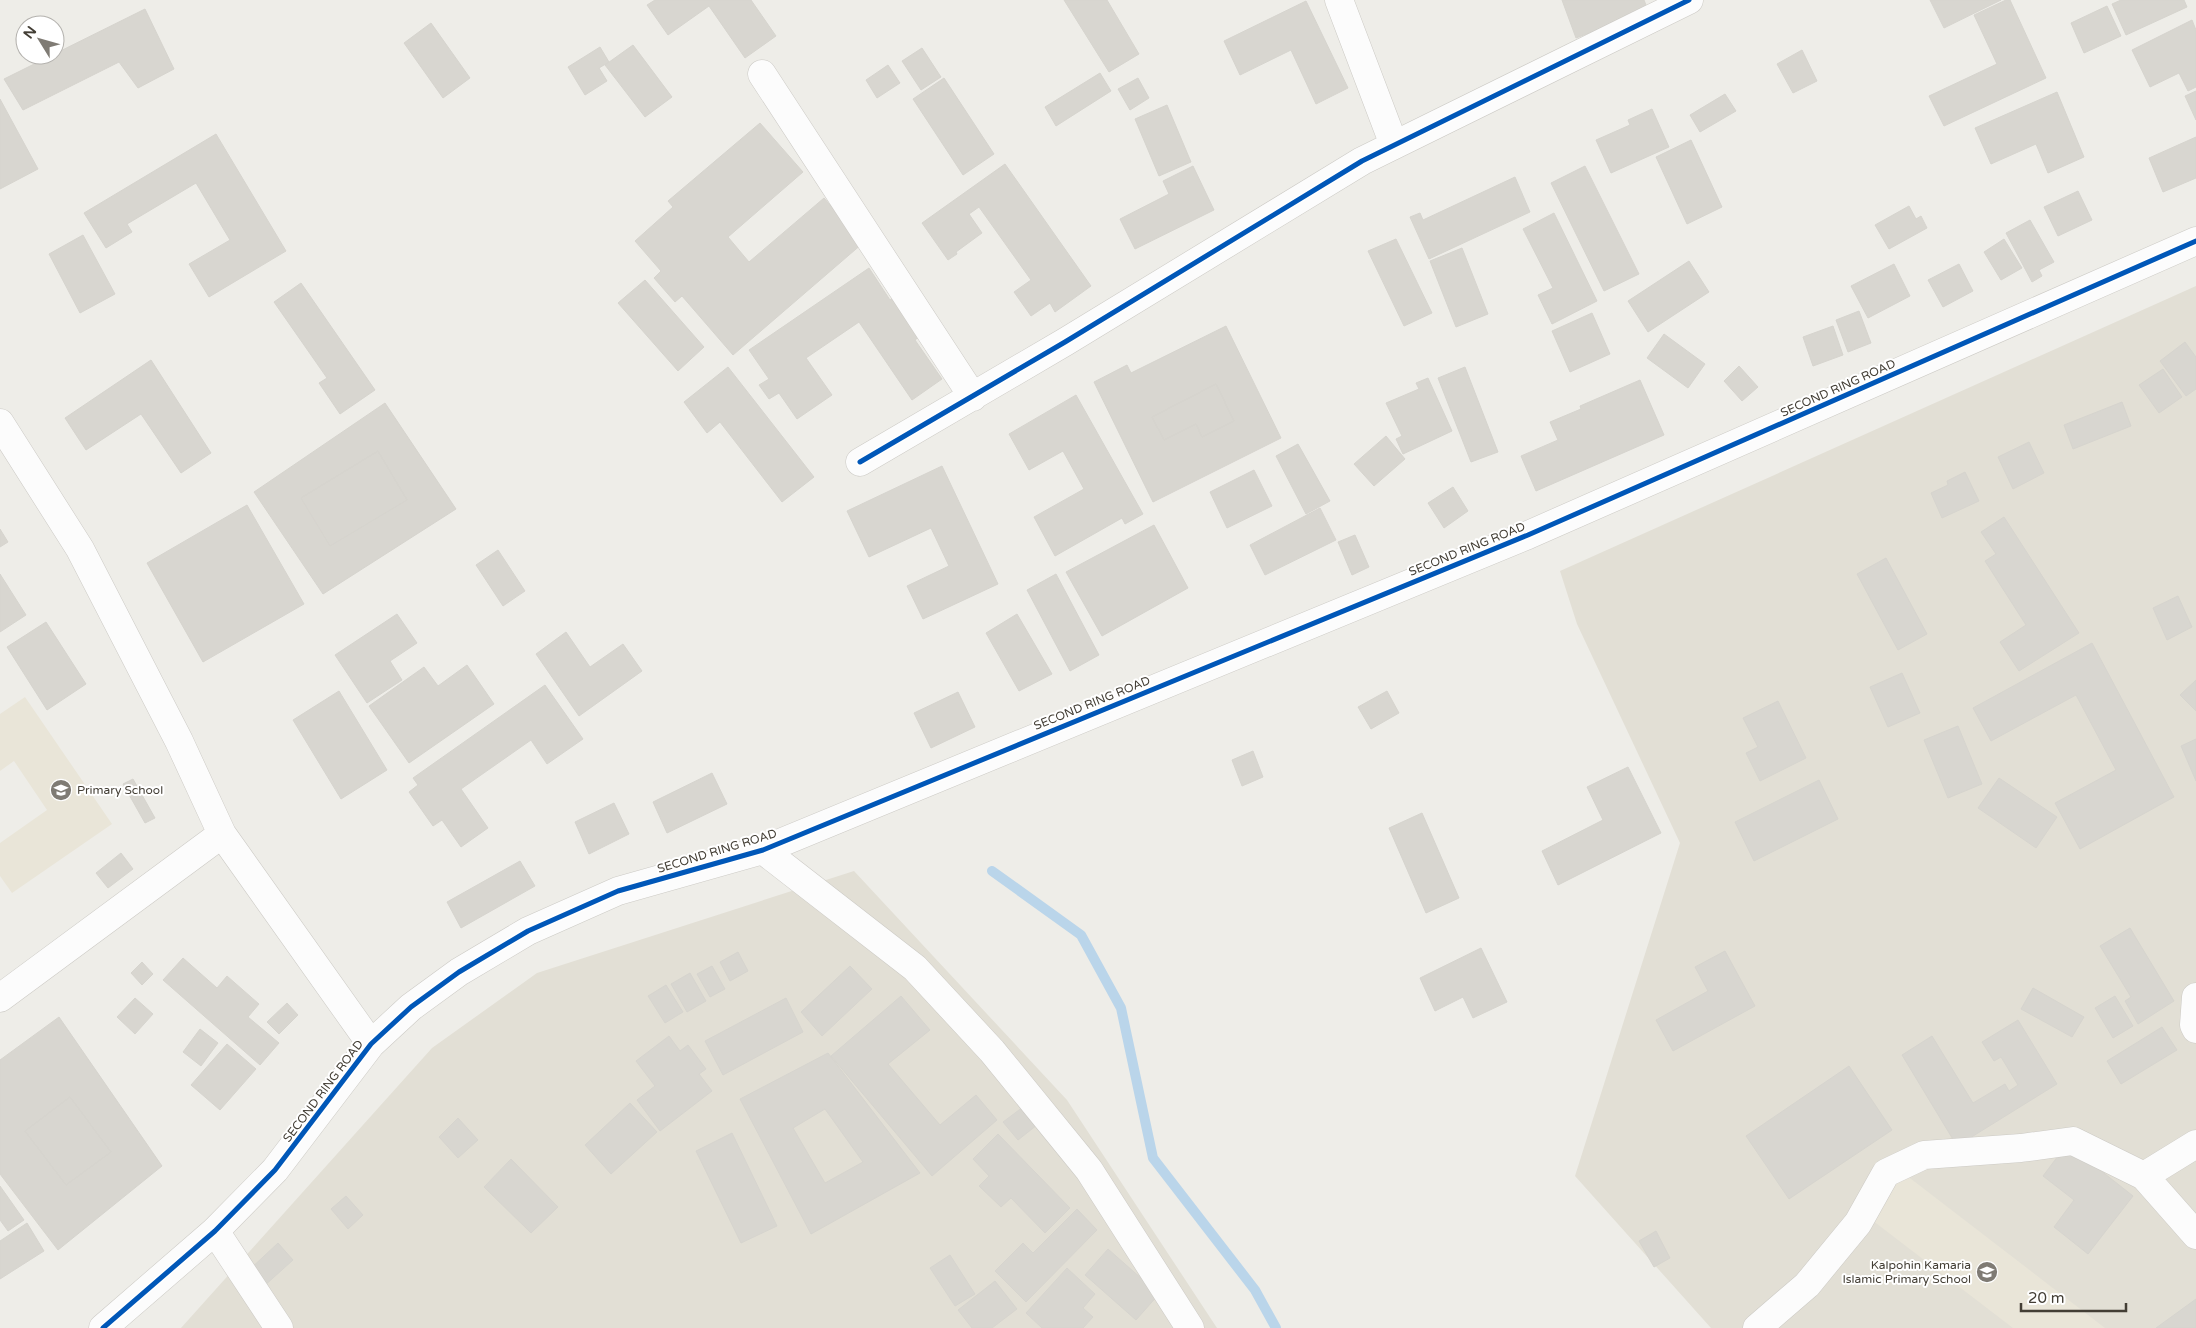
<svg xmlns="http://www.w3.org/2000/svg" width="2196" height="1328" viewBox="0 0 2196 1328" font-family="'Varela Round',sans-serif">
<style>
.residential{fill:#e2dfd5}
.education{fill:#e9e5d8}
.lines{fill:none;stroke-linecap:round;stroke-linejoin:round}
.stream{stroke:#bad5ea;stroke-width:10}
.building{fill:#d8d6d0;stroke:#d6d4ce;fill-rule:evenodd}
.minor-casing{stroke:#cccac5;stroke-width:29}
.minor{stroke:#fcfcfc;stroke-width:28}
.cycleway-casing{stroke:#fff;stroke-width:8}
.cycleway{stroke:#0057b8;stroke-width:5}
.labels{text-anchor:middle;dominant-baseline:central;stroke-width:4;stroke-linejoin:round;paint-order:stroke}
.street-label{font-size:12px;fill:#433e35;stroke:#fff}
.poi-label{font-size:12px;fill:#433e35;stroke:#fff;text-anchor:start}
</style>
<rect width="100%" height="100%" fill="#eeede8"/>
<path class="residential" d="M2196 286V1328H1711L1575 1176 1680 843 1577 624 1560 571Z
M854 871 1067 1100 1217 1328H181L432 1048 537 973Z"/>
<path class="education" d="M25 697 112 824 12 893 0 876V843L47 810 14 761 0 771V714Z
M1902 1172 2105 1328H2013L1868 1217Z"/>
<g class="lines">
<path class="stream" d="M992 871 1081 935 1121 1008 1153 1158 1255 1290 1276 1328"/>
</g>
<path class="building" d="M655 0H751L776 36 745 58 709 6 668 35 647 5Z
M1064 0H1107L1139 54 1109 72Z
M1562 0H1644L1648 10 1576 38Z
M1930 0H2001L1944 28Z
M2006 0H2010L2046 78 1944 126 1929 96 1997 64 1974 15Z
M2121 0H2184L2187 7 2126 35 2112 4Z
M1306 1 1348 88 1316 104 1291 50 1240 75 1224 41Z
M2107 6 2121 36 2084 53 2071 23Z
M145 9 174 69 138 88 119 62 23 110 4 79Z
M2192 20 2196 30V87L2188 91 2179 73 2150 87 2132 50Z
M431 23 470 78 443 98 404 43Z
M633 45 672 97 645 117 605 65Z
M600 47 609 62 599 68 607 81 585 95 568 67Z
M922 48 941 77 921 90 902 61Z
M1802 50 1817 81 1793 93 1777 64Z
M888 65 900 83 877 98 866 80Z
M1100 73 1111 91 1056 126 1045 107Z
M944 78 994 154 963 175 913 99Z
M1138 78 1149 98 1130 110 1118 89Z
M2196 91V120L2185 96Z
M2057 92 2084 157 2048 173 2036 144 1991 164 1975 128Z
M1725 94 1736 111 1700 132 1690 115Z
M0 99 38 169 0 189Z
M1167 105 1191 162 1159 176 1135 119Z
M1652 109 1669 147 1611 173 1596 140 1630 125 1628 120Z
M760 123 803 172 728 237 749 262 824 198 863 243 733 355 682 296 675 302 654 278 661 271 635 241 673 207 668 201Z
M216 134 286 251 209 297 189 264 230 240 196 183 127 224 132 232 106 248 84 213Z
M2196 137V178L2163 192 2149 158Z
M1691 140 1722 207 1687 224 1656 157Z
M1005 164 1091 286 1055 312 1050 303 1031 316 1014 292 1031 280 979 207 969 214 982 233 956 252 957 254 948 260 922 223Z
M1193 166 1214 210 1135 249 1120 219 1169 194 1163 181Z
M1585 166 1639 274 1604 291 1551 183Z
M1515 177 1530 212 1429 259 1410 217 1420 213 1423 220Z
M2078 191 2092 220 2058 236 2044 207Z
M1909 206 1916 219 1921 216 1927 228 1889 249 1875 225Z
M1554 213 1597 301 1552 324 1538 295 1553 288 1523 229Z
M2030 220 2054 262 2039 270 2042 276 2032 282 2006 233Z
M83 235 115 294 80 313 49 254Z
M1396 239 1432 313 1404 326 1368 251Z
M2004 239 2022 268 2001 280 1984 252Z
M1462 248 1488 314 1456 327 1430 261Z
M1689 261 1709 292 1648 332 1628 301Z
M1894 264 1910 296 1868 318 1851 286Z
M1959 264 1973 291 1943 307 1928 280Z
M869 268 890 300 898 295 924 333 915 340 942 379 912 400 859 322 806 358 832 395 797 419 779 393 769 399 759 385 769 379 749 350Z
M645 280 704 347 678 371 618 303Z
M301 283 375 390 340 414 319 383 327 378 274 302Z
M1859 311 1871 343 1848 352 1836 320Z
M1592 313 1610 354 1570 372 1552 331Z
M1226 326 1281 438 1153 502 1094 382 1127 365 1131 373ZM1216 384 1234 421 1202 437 1196 424 1164 440 1152 417Z
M1833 326 1843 355 1813 366 1803 337Z
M1664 334 1705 364 1688 388 1647 358Z
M2185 342 2196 357V389L2186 396 2160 361Z
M151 360 211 453 181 473 141 414 86 450 65 418Z
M1739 366 1758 387 1742 401 1724 381Z
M728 367 814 477 782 502 720 422 707 433 684 402Z
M1465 367 1498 452 1471 462 1438 378Z
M2163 369 2182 397 2159 413 2139 385Z
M1428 378 1452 431 1403 454 1396 439 1402 436 1386 403 1419 389 1416 383Z
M1640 380 1664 435 1536 491 1521 456 1558 440 1550 422 1581 409 1580 406Z
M1216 384 1234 421 1202 437 1196 424 1164 440 1152 417Z
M1076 395 1143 514 1125 524 1122 518 1055 556 1034 517 1084 489 1063 451 1029 470 1009 434Z
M2122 402 2131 426 2073 449 2064 425Z
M385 403 456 509 323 594 254 492ZM378 451 407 500 330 546 301 498Z
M1386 436 1405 459 1374 486 1354 464Z
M2029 442 2044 473 2013 489 1998 457Z
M1298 444 1330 501 1306 514 1276 456Z
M378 451 407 500 330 546 301 498Z
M942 466 998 584 923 619 907 586 949 566 931 528 869 557 847 511Z
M1254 470 1272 506 1227 528 1210 492Z
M1965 472 1979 501 1942 518 1931 493 1948 485 1947 481Z
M1453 487 1468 511 1444 528 1428 503Z
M247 505 304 604 203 662 147 563Z
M1320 508 1336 540 1265 575 1250 545Z
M2004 517 2079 633 2019 671 2000 642 2026 625 1985 561 1996 554 1981 532Z
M1154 525 1188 588 1102 636 1066 572Z
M0 529 8 542 0 547Z
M1355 535 1369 567 1352 575 1338 542Z
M498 550 525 591 503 606 476 565Z
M1886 558 1927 634 1898 650 1857 574Z
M0 574 26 615 0 632Z
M1056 574 1099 655 1070 671 1027 590Z
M2178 596 2192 627 2167 640 2153 608Z
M397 614 417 643 390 661 402 680 367 703 335 655Z
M1017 614 1052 674 1019 691 986 633Z
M46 622 86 684 47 710 7 647Z
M566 632 590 667 623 644 642 671 579 716 536 654Z
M2092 643 2174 797 2080 849 2055 803 2116 770 2076 695 1991 741 1973 708Z
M467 665 494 704 409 763 369 706 424 667 438 686Z
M1902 673 1920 713 1888 727 1870 687Z
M2196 680V711L2180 695Z
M545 685 583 739 547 764 531 740 461 789 488 828 461 847 442 820 433 826 409 792 418 785 413 778Z
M339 691 387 770 341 799 293 720Z
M1387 691 1399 713 1371 729 1358 707Z
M958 692 975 727 931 748 914 713Z
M1778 701 1806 758 1760 781 1746 753 1758 747 1743 718Z
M1958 726 1982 784 1948 798 1924 740Z
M2196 739V781L2181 746Z
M1253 751 1263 777 1242 786 1232 760Z
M1628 767 1661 833 1558 885 1542 851 1603 820 1587 787Z
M712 773 727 804 667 833 653 802Z
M1999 778 2057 817 2036 848 1978 808Z
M133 779 155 818 145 823 123 784Z
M1819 780 1838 819 1754 861 1735 822Z
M614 803 629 834 589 854 575 822Z
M1422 813 1459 898 1426 913 1389 828Z
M121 853 133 869 108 888 96 873Z
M520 861 535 886 461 928 447 902Z
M2130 928 2174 1001 2138 1024 2125 1001 2131 997 2100 946Z
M1481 948 1507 1002 1473 1018 1463 997 1435 1011 1420 978Z
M1725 951 1755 1006 1673 1051 1656 1020 1708 991 1695 967Z
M738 952 748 971 730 981 720 962Z
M183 958 217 988 227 976 259 1004 248 1017 279 1043 260 1065 163 980Z
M142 962 153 974 142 985 131 973Z
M712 966 725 989 710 997 697 974Z
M850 966 872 989 822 1036 801 1012Z
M690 973 706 1001 687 1012 671 984Z
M666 985 683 1012 665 1023 648 996Z
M2033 988 2084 1017 2072 1037 2021 1009Z
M901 996 930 1030 888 1064 940 1125 976 1095 997 1120 932 1176 831 1056Z
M2115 996 2133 1026 2113 1038 2095 1008Z
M135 998 153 1014 135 1034 117 1017Z
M786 998 803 1032 723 1075 705 1041Z
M287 1003 298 1015 279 1034 267 1022Z
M59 1017 162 1166 58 1250 0 1174V1060ZM70 1097 111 1152 66 1185 25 1131Z
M2018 1020 2057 1084 1957 1146 1902 1055 1932 1036 1973 1103 2005 1084 2009 1091 2018 1085 2001 1057 1994 1061 1982 1042Z
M2162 1027 2177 1050 2121 1084 2107 1061Z
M200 1029 218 1043 201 1066 183 1052Z
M669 1036 680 1051 688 1045 706 1069 699 1074 712 1091 660 1131 637 1100 655 1086 636 1061Z
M227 1044 256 1069 220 1110 191 1085Z
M828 1053 920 1173 811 1234 740 1099ZM825 1109 863 1162 825 1183 793 1128Z
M1849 1066 1892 1130 1789 1199 1746 1136Z
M70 1097 111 1152 66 1185 25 1131Z
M630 1103 657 1132 611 1174 585 1145Z
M1023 1107 1037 1125 1018 1140 1003 1122Z
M458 1118 478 1140 458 1158 439 1137Z
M732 1133 777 1226 741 1243 696 1151Z
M998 1134 1070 1208 1045 1233 1011 1198 1001 1207 979 1186 989 1176 973 1159Z
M2067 1144 2133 1196 2088 1254 2054 1227 2074 1200 2043 1176Z
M511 1159 558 1207 531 1233 484 1187Z
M0 1186 24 1220 8 1231 0 1220Z
M346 1196 363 1215 348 1229 331 1209Z
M1077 1209 1097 1230 1026 1302 995 1271 1023 1243 1033 1253Z
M27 1223 44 1251 0 1279V1241Z
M1656 1231 1670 1258 1654 1267 1639 1241Z
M278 1243 293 1260 263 1287 248 1271Z
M1108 1249 1159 1294 1136 1320 1085 1275Z
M950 1255 975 1294 955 1306 930 1268Z
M1067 1268 1095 1294 1083 1308 1093 1317 1083 1328H1042L1026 1313Z
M995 1281 1017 1309 992 1328H972L958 1310Z
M2196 1299V1328H2156Z"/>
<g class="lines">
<g class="minor-casing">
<path id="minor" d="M1339 0 1394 145
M762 74 973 397
M0 423 80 549 179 741 222 834 371 1044
M860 462 1065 342 1362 161 1689 0
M763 850 915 968 992 1051 1089 1170 1190 1328
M2196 997 2194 1025 2196 1029
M0 998 222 834
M2144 1176 2196 1144
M215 1231 279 1328
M103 1328 215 1231 275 1170 371 1044 411 1007 459 972 528 931 618 891 763 850 1528 535 2196 241
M1757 1328 1807 1285 1858 1223 1886 1173 1924 1155 2021 1148 2073 1141 2144 1176 2196 1235"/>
</g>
<use href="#minor" class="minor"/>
<g class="cycleway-casing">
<path id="cycleway" d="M860 462 1065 342 1362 161 1689 0
M103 1328 215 1231 275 1170 371 1044 411 1007 459 972 528 931 618 891 763 850 1528 535 2196 241"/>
</g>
<use href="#cycleway" class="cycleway"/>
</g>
<defs>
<g id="school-disc" transform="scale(1.125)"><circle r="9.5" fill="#7f7b74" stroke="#fff"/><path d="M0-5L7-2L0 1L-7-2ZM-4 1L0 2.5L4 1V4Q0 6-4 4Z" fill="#fff"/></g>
</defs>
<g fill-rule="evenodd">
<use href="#school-disc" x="61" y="790"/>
<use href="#school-disc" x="1987" y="1272"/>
</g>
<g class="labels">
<g class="street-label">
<text transform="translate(1838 388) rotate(-24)">SECOND RING ROAD</text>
<text transform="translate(1467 549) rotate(-22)">SECOND RING ROAD</text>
<text transform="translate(1092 703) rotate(-22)">SECOND RING ROAD</text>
<text transform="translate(717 851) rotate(-17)">SECOND RING ROAD</text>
<text transform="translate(323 1091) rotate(-53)">SECOND RING ROAD</text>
</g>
<g class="poi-label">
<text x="77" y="790">Primary School</text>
<text x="1971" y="1265" text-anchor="end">Kalpohin Kamaria<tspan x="1971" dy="14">Islamic Primary School</tspan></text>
</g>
</g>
<g transform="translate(40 40) rotate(307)"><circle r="24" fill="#ffffff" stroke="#b4b2ae"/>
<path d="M0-4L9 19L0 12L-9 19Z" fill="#7f7b74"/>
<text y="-8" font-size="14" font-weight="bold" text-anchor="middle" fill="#433e35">N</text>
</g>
<path d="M2021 1303v8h105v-8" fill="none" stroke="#433e35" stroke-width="2.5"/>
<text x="2028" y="1303" font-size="15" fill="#433e35" stroke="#ffffff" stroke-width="4" paint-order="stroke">20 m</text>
</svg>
